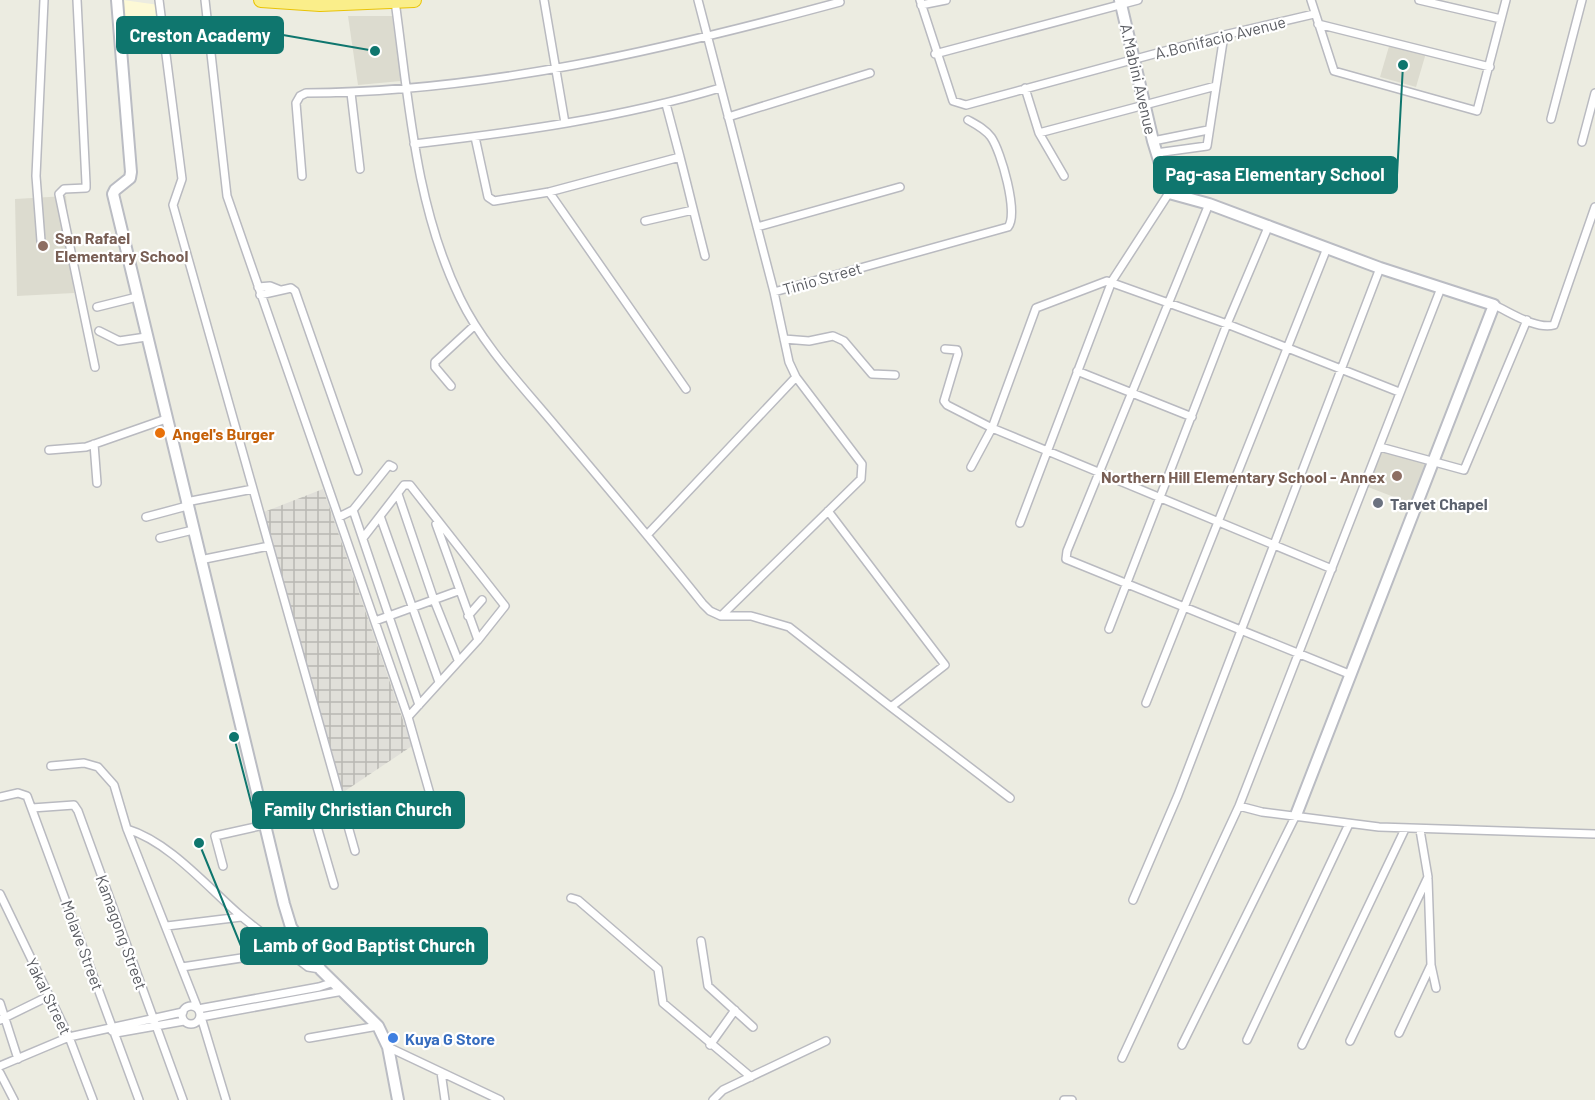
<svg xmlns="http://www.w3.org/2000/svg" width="1595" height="1100" viewBox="0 0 1595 1100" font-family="Barlow,sans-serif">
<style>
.commercial{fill:#fdf9d6}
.industrial{fill:url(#industrial-grid)}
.education{fill:#dcdbcf}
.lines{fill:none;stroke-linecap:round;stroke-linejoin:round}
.street-casing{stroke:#b9bac0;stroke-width:10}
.secondary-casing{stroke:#babcc3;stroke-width:14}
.highway-casing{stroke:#e9c305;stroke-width:16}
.street{stroke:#fff;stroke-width:7}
.secondary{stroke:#fff;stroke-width:10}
.highway{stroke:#faee8a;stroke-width:14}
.education-dot{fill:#8d6e63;stroke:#fff;stroke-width:2}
.food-dot{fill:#e8710a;stroke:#fff;stroke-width:2}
.worship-dot{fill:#6b7280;stroke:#fff;stroke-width:2}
.shop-dot{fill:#3f7fe0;stroke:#fff;stroke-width:2}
.labels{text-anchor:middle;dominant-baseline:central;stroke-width:4.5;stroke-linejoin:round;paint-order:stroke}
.street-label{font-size:16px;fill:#5a5c62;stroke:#fff}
.education-label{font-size:16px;font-weight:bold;fill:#785e54;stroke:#fff;text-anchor:start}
.food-label{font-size:16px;font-weight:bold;fill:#c56008;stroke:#fff;text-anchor:start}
.worship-label{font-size:16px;font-weight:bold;fill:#5b616d;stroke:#fff;text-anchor:start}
.shop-label{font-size:16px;font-weight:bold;fill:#366cbe;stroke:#fff;text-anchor:start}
.leader{fill:none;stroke:#0f766e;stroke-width:2}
.callout-dot{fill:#0f766e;stroke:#fff;stroke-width:2}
.callout{fill:#0f766e;stroke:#0f766e;stroke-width:2}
.callout-label{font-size:18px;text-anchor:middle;font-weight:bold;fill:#fff}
</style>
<defs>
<pattern id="industrial-grid" width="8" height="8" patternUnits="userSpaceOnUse" patternTransform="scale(1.5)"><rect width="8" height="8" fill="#e0dfd9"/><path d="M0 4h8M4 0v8" fill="none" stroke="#b9b8b3"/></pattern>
</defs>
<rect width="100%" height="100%" fill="#ecece1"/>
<path class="commercial" d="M123 0 159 5 162 39 127 42Z"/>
<path class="industrial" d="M323 489 412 746 342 793 264 512Z"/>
<path class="education" d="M348 16H392L401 81 358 85Z
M1390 43 1426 53 1416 87 1380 77Z
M66 196 74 293 17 296 15 199Z
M1383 448 1427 465 1412 504 1368 487Z"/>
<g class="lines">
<g class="street-casing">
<path id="street" d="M77 0 86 183V188L64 189 59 194 95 367
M159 0 182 179 173 205 355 851
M205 0 227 196 408 717 430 794
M544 0 565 123
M698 0 774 292 1008 227C1019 214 1001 151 991 137 985 129 977 125 968 120
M920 0 953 101 966 105 1224 35 1314 14
M1311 0 1334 71 1477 111 1506 0
M1419 0 1501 19
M395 1C409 102 415 205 460 298 483 346 524 388 558 429 607 487 656 545 703 604L710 611 721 616 861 479 862 464 796 377 789 362 774 292
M921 5 946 0
M1318 24 1490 67
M935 54 1138 0
M1025 88 1039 133 1064 176
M351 93 360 169
M728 117 870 73
M1551 119 1582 0
M1039 133 1216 86
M475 137 488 197 494 201 549 192 680 157 666 104
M1153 141 1208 130
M1582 142 1595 93
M414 144C517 132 620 118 720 88
M1156 153 1207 146 1224 35
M680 157 705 256
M302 176 296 103 300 96 306 93C487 92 666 49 840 2
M549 192 686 389
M1209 204 1067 551 1066 559 1349 674
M645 221 693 210
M757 227 900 187
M41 241 36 176 44 0
M258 287 270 286 280 290
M260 295 291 288 295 291 358 471
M1494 305C1510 312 1536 330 1554 325L1595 207
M97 307 137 297
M99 331 119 341 146 337
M784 339 809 341 833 336 844 341 872 374 895 375
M945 349 957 350 958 354 944 401 947 405 992 428 1332 569
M1077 371 1192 417
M451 386 435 367V362L475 325
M94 444 97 483
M1380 447 1464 470 1527 320
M49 450 86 447 166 419
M971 467 992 428 1036 308 1107 281 1227 324 1399 392
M398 494 434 600 458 660
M186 502 253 489
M353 510 419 705
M380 516 439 682
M146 517 187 506
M339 517 353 510 389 465 393 467
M1020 523 1112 281 1169 193
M436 524 478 640
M647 535 796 377
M160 538 193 530
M363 538 404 485H410L505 606 478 640 408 717
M200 560 269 546
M468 616 482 600
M721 616H751L789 627 891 707 945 665 828 511
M375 621 458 591
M1109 629 1227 324 1269 225
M1146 703 1327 248
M891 707 1010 798
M51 766 84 763 98 767 114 785 127 829 198 1009 319 987 334 982
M0 797 18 793 27 796 139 1100
M1239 806 1262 812 1379 827 1595 834
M32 808 74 805 78 811 183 1100
M262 815 311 806 334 885
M127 829C170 842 208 888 241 916 262 934 286 950 308 967L320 969
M223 866 215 836 264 825
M0 894 69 1037 93 1100
M571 898 578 900 658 969 663 1003 751 1077
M1133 900 1178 795 1380 268
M167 926 241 917
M701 941 708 986 753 1027
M1431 965 1436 988
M182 967 288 951 303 944
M0 1003 18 1059
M182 1015a9 9 0 1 1 18 0a9 9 0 1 1-18 0Z
M0 1020 49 996
M112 1031 116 1033 184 1021
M1399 1033 1431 965 1428 879
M309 1038 378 1026
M1247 1040 1349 824
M1350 1041 1428 877 1420 830
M710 1045 735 1010
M1182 1045 1296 815
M1302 1045 1405 829
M388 1047 500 1100
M1122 1058 1239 806 1441 288
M0 1066 69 1037 183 1012
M441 1072 445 1100
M0 1073 14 1100
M226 1100 201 1017 343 991
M713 1100 723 1090 826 1041
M1064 1100H1072"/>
</g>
<g class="secondary-casing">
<path id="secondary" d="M117 0 131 172 130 178 115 190 113 194 284 904 291 927 321 970 378 1026 388 1047 398 1100
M1120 0 1153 141 1169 193 1209 204 1380 268 1494 305 1296 815"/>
</g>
<g class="highway-casing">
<path id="highway" d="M261 0 320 4 414 0"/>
</g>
<use href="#street" class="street"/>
<use href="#secondary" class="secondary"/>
<use href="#highway" class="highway"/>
</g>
<g class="education-dot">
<circle cx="43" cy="246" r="6"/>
<circle cx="1397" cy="476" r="6"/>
</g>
<circle class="food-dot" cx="160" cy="433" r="6"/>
<circle class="worship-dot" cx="1378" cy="503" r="6"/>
<circle class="shop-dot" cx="393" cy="1038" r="6"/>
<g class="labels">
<g class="street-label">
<text transform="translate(1220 37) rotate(-14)">A.Bonifacio Avenue</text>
<text transform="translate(1139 79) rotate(77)">A.Mabini Avenue</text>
<text transform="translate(822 278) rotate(-16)">Tinio Street</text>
<text transform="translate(122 932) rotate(70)">Kamagong Street</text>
<text transform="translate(83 945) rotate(70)">Molave Street</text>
<text transform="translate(49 996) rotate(64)">Yakal Street</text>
</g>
<g class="education-label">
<text x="55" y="237">San Rafael<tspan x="55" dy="18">Elementary School</tspan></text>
<text x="1385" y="476" text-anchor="end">Northern Hill Elementary School - Annex</text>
</g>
<g class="food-label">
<text x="172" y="433">Angel's Burger</text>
</g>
<g class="worship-label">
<text x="1390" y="503">Tarvet Chapel</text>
</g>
<g class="shop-label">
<text x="405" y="1038">Kuya G Store</text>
</g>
</g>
<path class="leader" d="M375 51L283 35M1403 65L1397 175M234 737L253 810M199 843L241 946"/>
<g class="callout-dot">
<circle cx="375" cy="51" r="6"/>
<circle cx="1403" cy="65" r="6"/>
<circle cx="234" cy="737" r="6"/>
<circle cx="199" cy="843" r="6"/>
</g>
<g class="callout">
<rect x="117" y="17" width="166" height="36" rx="6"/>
<rect x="1154" y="157" width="243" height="36" rx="6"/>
<rect x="253" y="792" width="211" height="36" rx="6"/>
<rect x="241" y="928" width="246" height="36" rx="6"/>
</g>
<g class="callout-label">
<text x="200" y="42">Creston Academy</text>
<text x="1275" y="181">Pag-asa Elementary School</text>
<text x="358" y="816">Family Christian Church</text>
<text x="364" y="952">Lamb of God Baptist Church</text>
</g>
</svg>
